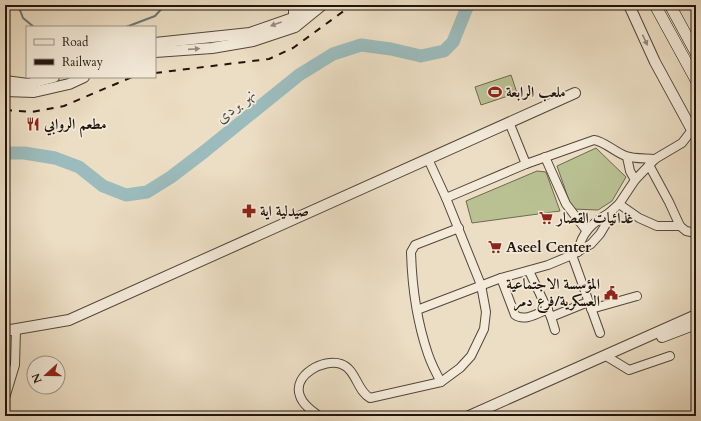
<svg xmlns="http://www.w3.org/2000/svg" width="701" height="421" font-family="Cardo,Amiri,serif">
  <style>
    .grass { fill: #b9c193; stroke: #6c6a50 }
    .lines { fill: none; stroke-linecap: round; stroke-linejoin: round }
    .stream { stroke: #6a7876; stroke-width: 2 }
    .river { stroke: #9bbbbc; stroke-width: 13 }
    .minor-casing { stroke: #53463b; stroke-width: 10 }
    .tertiary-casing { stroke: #53463b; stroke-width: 12 }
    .secondary-casing { stroke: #20140d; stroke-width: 12 }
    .minor { stroke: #f3ead9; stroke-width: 8 }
    .tertiary { stroke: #f3ead9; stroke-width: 10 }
    .secondary { stroke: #f3ead9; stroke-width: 11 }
    .rail { stroke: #20140d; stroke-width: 2; stroke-dasharray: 7 7; stroke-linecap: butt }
    .oneway { fill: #948a7d }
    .labels { text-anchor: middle; stroke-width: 3.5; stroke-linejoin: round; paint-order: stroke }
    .poi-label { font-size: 15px; font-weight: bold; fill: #20140d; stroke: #f3ead9; text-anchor: start }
    .water-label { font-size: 16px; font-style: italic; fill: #4b4e4a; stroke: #f3ead9 }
  </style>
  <rect width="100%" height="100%" fill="#ecdec4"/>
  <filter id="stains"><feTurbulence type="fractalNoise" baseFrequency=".005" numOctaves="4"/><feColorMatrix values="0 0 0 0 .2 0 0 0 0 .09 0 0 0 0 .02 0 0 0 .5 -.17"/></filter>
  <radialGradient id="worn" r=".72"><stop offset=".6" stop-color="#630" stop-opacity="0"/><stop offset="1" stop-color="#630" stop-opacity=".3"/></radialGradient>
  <g class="grass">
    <path d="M511,75L517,93L481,105L475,87Z"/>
    <path d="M596,148L626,177L612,201L598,210L572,209L557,166Z"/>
    <path d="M537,171L546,172L560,211L472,223L466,201Z"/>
  </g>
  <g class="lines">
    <g class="stream">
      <path d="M18,5L23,18L34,27"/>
      <path d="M126,27L155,16L165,5"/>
    </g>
    <path class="river" d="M5,153H24L55,158L79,167L103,186L126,195L147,192L171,177L205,151L299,75L333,54L361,45L391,49L421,56L444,51L453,42L468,5"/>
    <g class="minor-casing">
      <g id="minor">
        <path d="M293,5V18"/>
        <path d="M509,122L526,164"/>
        <path d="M545,157L566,204L586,230"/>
        <path d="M627,157L630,171L635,180"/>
        <path d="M428,159L446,198"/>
        <path d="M649,165L669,202L680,226L686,231L696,233"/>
        <path d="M619,204L639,218L657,226H680"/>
        <path d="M578,252C581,233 593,222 609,213"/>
        <path d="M572,255L600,333"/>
        <path d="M529,271L551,317L555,330"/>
        <path d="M501,278L515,315C525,322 538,313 548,309"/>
        <path d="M591,309L637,296"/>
        <path d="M417,310L501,278L548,265L572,255L591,244L600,234L606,224L609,213L619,204L635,180L655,159L682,143L692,130"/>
        <path d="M551,317L588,302"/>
        <path d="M606,356L629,370L670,356"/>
        <path d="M441,382C436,373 431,363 428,354C417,322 412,286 411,252L415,245L459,228"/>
        <path d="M5,398L15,365L16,329"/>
        <path d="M319,416C312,411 303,405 300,396C292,375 324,358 341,364C356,369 357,391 370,398L441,382L460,368L471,356L484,329L486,312L481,285L446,198L526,164L594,140C604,141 616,153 626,156C634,159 646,158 655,159"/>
      </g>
    </g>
    <g class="tertiary-casing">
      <g id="tertiary">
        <path d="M629,5L655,62L692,130H696"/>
        <path d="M155,43L250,33L293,18L309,5"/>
        <path d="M155,52L212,48L253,41L295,27L322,5"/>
        <path d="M5,81L28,84L54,77"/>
        <path d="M5,91L34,92L69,84L84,77"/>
        <path d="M5,331L69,320L575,93"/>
        <path d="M662,337L696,324"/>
        <path d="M469,416L696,315"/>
      </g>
    </g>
    <g class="secondary-casing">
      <g id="secondary">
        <path d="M655,5L696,80"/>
        <path d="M670,5L696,53"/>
      </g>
    </g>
    <use href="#minor" class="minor"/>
    <use href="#tertiary" class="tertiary"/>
    <use href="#secondary" class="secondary"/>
    <g class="rail">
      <path d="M155,73L269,59L293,48L352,5"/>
      <path d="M5,110L32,112L64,106L132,77"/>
    </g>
  </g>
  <defs><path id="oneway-solid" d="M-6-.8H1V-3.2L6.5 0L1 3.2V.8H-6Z"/></defs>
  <g class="oneway">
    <use href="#oneway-solid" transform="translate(276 24) rotate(160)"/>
    <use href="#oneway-solid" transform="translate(645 40) rotate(65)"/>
    <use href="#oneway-solid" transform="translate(194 49) rotate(-4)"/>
  </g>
  <defs>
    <g id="stadium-bare" transform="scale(1.08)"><path d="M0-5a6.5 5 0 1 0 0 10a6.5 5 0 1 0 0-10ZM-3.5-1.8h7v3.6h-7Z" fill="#8f2418" stroke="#f3ead9" stroke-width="2.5" paint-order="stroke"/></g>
    <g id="restaurant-bare" transform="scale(1.08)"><path d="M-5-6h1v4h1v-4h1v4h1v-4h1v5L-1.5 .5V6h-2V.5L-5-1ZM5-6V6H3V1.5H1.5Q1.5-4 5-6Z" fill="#8f2418" stroke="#f3ead9" stroke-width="2.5" paint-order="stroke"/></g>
    <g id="pharmacy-bare" transform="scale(1.08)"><path d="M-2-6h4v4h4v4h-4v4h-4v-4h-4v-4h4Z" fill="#8f2418" stroke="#f3ead9" stroke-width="2.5" paint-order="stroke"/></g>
    <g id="supermarket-bare" transform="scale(1.08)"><path d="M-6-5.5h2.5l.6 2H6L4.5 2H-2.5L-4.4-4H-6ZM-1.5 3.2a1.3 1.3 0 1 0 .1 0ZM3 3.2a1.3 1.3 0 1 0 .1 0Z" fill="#8f2418" stroke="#f3ead9" stroke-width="2.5" paint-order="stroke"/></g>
    <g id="civic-bare" transform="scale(1.08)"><path d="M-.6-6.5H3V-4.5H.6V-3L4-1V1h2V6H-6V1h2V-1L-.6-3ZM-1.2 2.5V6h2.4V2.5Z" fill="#8f2418" stroke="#f3ead9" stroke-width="2.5" paint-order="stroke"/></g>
  </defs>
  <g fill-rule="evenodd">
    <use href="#stadium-bare" x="495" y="92"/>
    <use href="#restaurant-bare" x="33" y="124"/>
    <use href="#pharmacy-bare" x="249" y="211"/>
    <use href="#supermarket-bare" x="546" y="218"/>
    <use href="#supermarket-bare" x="495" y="247"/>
    <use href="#civic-bare" x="611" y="293"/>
  </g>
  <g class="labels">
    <g class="poi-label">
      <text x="506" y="97">ملعب الرابعة</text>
      <text x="44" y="129">مطعم الروابي</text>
      <text x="260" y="216">صيدلية اية</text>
      <text x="557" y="223">غذائيات القصار</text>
      <text x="506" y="252">Aseel Center</text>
      <text x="600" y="289" text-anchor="end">المؤسسة الاجتماعية<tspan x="600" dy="17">العسكرية/فرع دمر</tspan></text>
    </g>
    <g class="water-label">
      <text transform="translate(235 105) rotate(-39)" y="6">نهر بردى</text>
    </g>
  </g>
  <rect width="701" height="421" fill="none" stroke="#ecdec4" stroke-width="20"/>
  <rect x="6" y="6" width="689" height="409" fill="none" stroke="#20140d" stroke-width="2"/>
  <rect x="10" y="10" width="681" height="401" fill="none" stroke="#20140d"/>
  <rect x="26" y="26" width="130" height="52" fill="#f3ead9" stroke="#9f9487"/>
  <rect x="34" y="39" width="20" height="6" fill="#f3ead9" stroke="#9f9487"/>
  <text x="62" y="46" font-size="12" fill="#20140d">Road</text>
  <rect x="34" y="59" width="20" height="6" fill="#20140d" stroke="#9f9487"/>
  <text x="62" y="66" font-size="12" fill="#20140d">Railway</text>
  <g transform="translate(46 375) rotate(249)"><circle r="19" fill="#f3ead9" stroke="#9f9487"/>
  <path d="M0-3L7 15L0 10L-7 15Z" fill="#8f2418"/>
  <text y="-6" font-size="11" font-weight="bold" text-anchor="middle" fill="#20140d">N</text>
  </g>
  <rect width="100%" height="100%" filter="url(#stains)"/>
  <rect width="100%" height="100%" fill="url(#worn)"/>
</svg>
